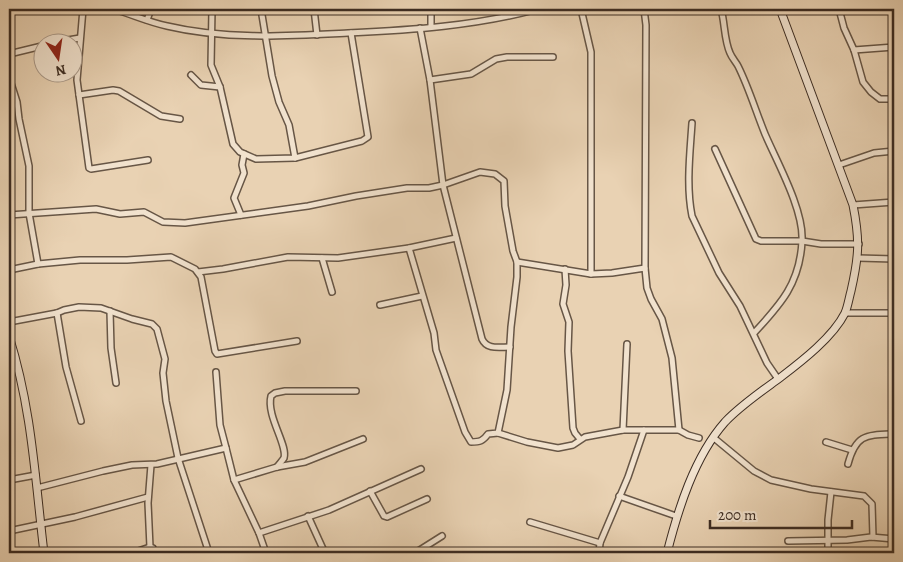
<svg xmlns="http://www.w3.org/2000/svg" width="903" height="562" font-family="Alegreya,serif">
  <style>
    .lines { fill: none; stroke-linecap: round; stroke-linejoin: round }
    .street-casing { stroke: #675646; stroke-width: 8 }
    .secondary-casing { stroke: #3c2c22; stroke-width: 9 }
    .street { stroke: #f1e2ce; stroke-width: 5 }
    .secondary { stroke: #f1e2ce; stroke-width: 7 }
  </style>
  <rect width="100%" height="100%" fill="#e9d2b3"/>
  <filter id="stains"><feTurbulence type="fractalNoise" baseFrequency=".004" numOctaves="4"/><feColorMatrix values="0 0 0 0 .2 0 0 0 0 .09 0 0 0 0 .02 0 0 0 .5 -.17"/></filter>
  <radialGradient id="worn" r=".72"><stop offset=".6" stop-color="#630" stop-opacity="0"/><stop offset="1" stop-color="#630" stop-opacity=".3"/></radialGradient>
  <g class="lines">
    <g class="street-casing">
      <g id="street">
        <path d="M83,9L77,80L89,168L91,169L148,160"/>
        <path d="M113,9C131,14 148,22 167,26C226,40 288,36 348,33C411,30 476,26 538,9"/>
        <path d="M212,9L211,65L220,87L233,144L240,152L256,159L295,158L362,141L368,137L351,33"/>
        <path d="M261,9L272,76L279,102L289,125L295,158"/>
        <path d="M314,9L317,35"/>
        <path d="M431,9V26"/>
        <path d="M581,9L591,52V274"/>
        <path d="M644,9L646,25L645,268L647,288L651,299L662,319L672,358L679,430"/>
        <path d="M721,9C725,23 724,40 730,53C732,58 736,62 738,66C749,88 756,112 765,134C777,162 804,210 802,241C800,283 781,304 754,333"/>
        <path d="M839,9L844,28L854,50L863,82L871,92L880,99H894"/>
        <path d="M147,20L151,9"/>
        <path d="M420,28L430,80L443,185L482,339C487,350 499,347 510,347"/>
        <path d="M56,42L80,38"/>
        <path d="M854,50L894,47"/>
        <path d="M9,54L42,46"/>
        <path d="M191,75L201,85L220,87"/>
        <path d="M9,77L17,102L19,119L29,166V213L38,264"/>
        <path d="M430,80L471,74L496,59L507,57H553"/>
        <path d="M79,95L113,90L119,91L161,116L180,119"/>
        <path d="M692,123C690,153 686,186 692,216L719,273L740,306L767,363L778,379"/>
        <path d="M715,149L756,239L761,241H802L821,244H859"/>
        <path d="M839,165L874,153L894,151"/>
        <path d="M853,205L894,202"/>
        <path d="M9,215L96,209L120,214L144,212L163,222L185,223L308,206L356,196L407,188H429L443,185L480,172L495,174L504,181L505,206L513,251L517,262V277L511,327L507,390L498,433L488,434C483,441 480,442 471,442L465,432L436,350L434,333L409,248"/>
        <path d="M241,215L234,198L244,173L242,165L244,154"/>
        <path d="M322,258L332,292"/>
        <path d="M858,258L894,259"/>
        <path d="M517,262L591,274L612,273L645,268"/>
        <path d="M565,269L566,285L563,304L569,322L568,351L573,428L575,433L580,439"/>
        <path d="M9,270L38,264L80,260H127L171,257L195,269L201,277L215,351L217,354L297,341"/>
        <path d="M198,272L223,269L288,257L338,258L409,248L456,238"/>
        <path d="M380,305L422,296"/>
        <path d="M110,311L111,348L116,383"/>
        <path d="M57,313L66,367L81,421"/>
        <path d="M845,313H894"/>
        <path d="M9,322L57,313L64,310L79,307L101,308L132,319L152,324L157,329L165,359L163,373L166,401L178,458L209,553"/>
        <path d="M216,372L220,425L226,448L234,480L259,533L266,553"/>
        <path d="M623,430L627,344"/>
        <path d="M498,433L527,442L558,448L573,445L585,437L623,430H679L688,435L699,438"/>
        <path d="M714,438L754,471L771,480L811,489L864,496L872,504L873,537"/>
        <path d="M826,442L852,450"/>
        <path d="M848,464C856,434 866,435 894,434"/>
        <path d="M277,467C279,464 282,461 284,458C288,445 266,416 271,396L275,393L285,391H356"/>
        <path d="M9,480L36,475"/>
        <path d="M234,480L277,467L305,462L363,439"/>
        <path d="M37,488L103,471L132,465L157,464L226,448"/>
        <path d="M370,491L384,516L387,517L427,499"/>
        <path d="M619,496L676,516"/>
        <path d="M308,516L323,549"/>
        <path d="M530,522L600,543"/>
        <path d="M9,531L75,517L148,497"/>
        <path d="M259,533L329,510L421,469"/>
        <path d="M788,541L847,540L871,537L894,539"/>
        <path d="M150,547L148,503L151,465"/>
        <path d="M132,553L150,547L153,548L154,553"/>
        <path d="M415,553L442,536"/>
        <path d="M599,553L600,543L628,477L644,430"/>
        <path d="M828,553V520L831,492"/>
      </g>
    </g>
    <g class="secondary-casing">
      <g id="secondary">
        <path d="M9,336C32,409 35,478 44,553"/>
        <path d="M667,553C678,510 694,457 725,422C741,405 762,391 781,377C802,361 833,337 845,313C848,306 849,298 851,291C859,256 860,240 853,205L780,9"/>
      </g>
    </g>
    <use href="#street" class="street"/>
    <use href="#secondary" class="secondary"/>
  </g>
  <rect width="903" height="562" fill="none" stroke="#e9d2b3" stroke-width="30"/>
  <rect x="10" y="10" width="883" height="542" fill="none" stroke="#3c2c22" stroke-width="2.5"/>
  <rect x="15" y="15" width="873" height="532" fill="none" stroke="#3c2c22"/>
  <g transform="translate(58 58) rotate(167)"><circle r="24" fill="#f1e2ce" stroke="#a99989"/>
  <path d="M0-4L9 19L0 12L-9 19Z" fill="#8f2418"/>
  <text y="-8" font-size="14" font-weight="bold" text-anchor="middle" fill="#3c2c22">N</text>
  </g>
  <path d="M710 520v8h142v-8" fill="none" stroke="#3c2c22" stroke-width="2.5"/>
  <text x="718" y="520" font-size="15" fill="#3c2c22" stroke="#f1e2ce" stroke-width="4" paint-order="stroke">200 m</text>
  <rect width="100%" height="100%" filter="url(#stains)"/>
  <rect width="100%" height="100%" fill="url(#worn)"/>
</svg>
